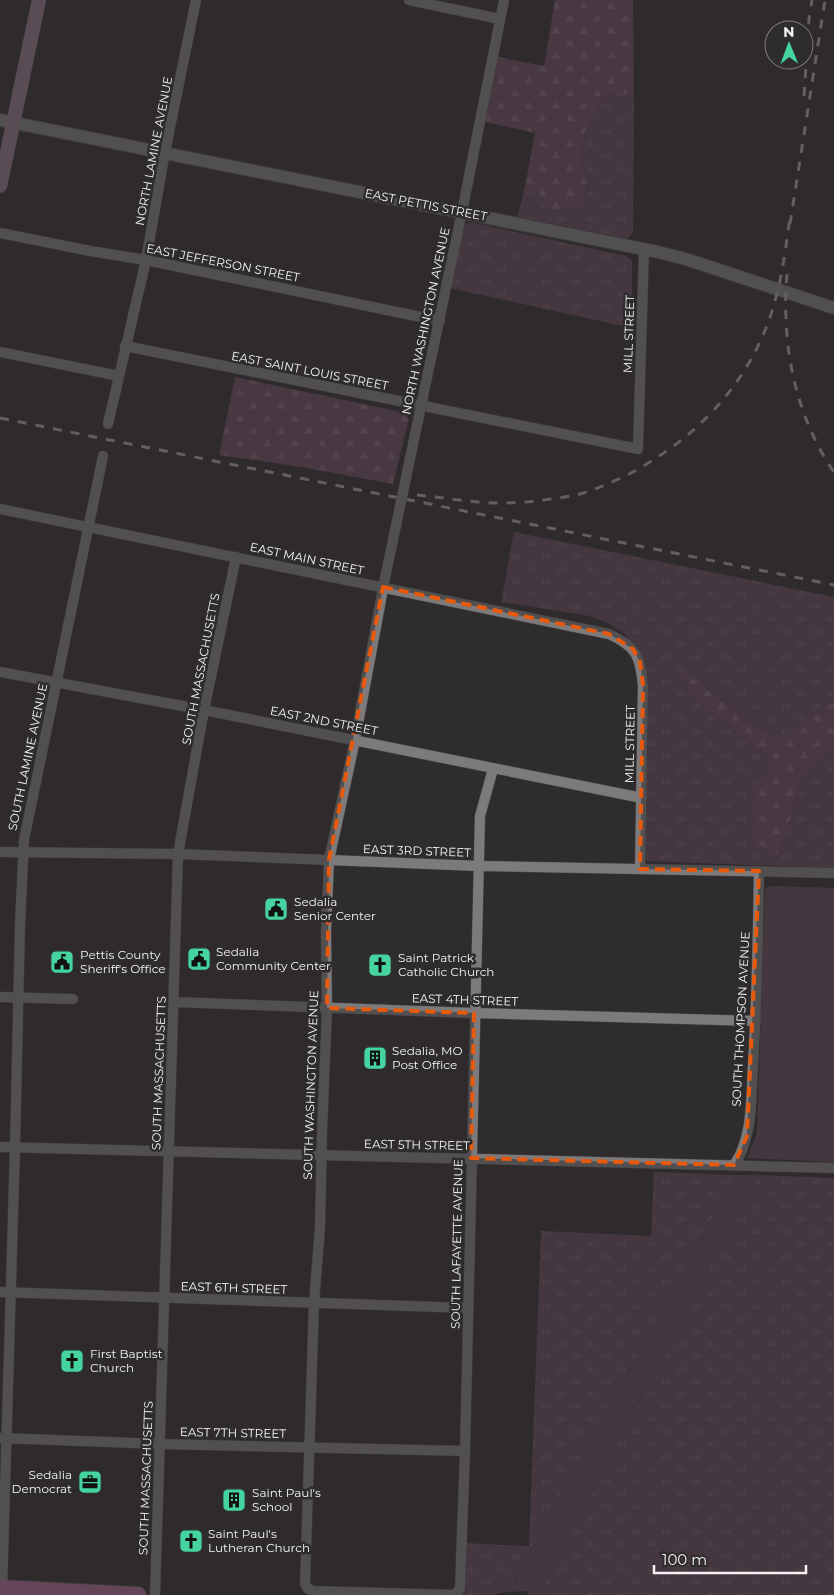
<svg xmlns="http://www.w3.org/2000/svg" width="834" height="1595" font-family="Montserrat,sans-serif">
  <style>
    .grass { fill: url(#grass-tufts) }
    .forest { fill: url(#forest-firs) }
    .green { fill: #604554 }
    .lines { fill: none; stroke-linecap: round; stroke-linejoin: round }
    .minor-casing { stroke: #4c4a4b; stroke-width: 11 }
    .tertiary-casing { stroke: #4c4a4b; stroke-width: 14 }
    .secondary-casing { stroke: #4c4a4b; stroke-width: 15 }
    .trunk-casing { stroke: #4c4a4b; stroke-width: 18 }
    .minor { stroke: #7d7a7c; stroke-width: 10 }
    .tertiary { stroke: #7d7a7c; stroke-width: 12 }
    .secondary { stroke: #8d7383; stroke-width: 14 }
    .trunk { stroke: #a6678e; stroke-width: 16 }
    .rail { stroke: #9f9d9e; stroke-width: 3; stroke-dasharray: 9 9; stroke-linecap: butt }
    .minor-bridge-casing { stroke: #4c4a4b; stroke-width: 11; stroke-linecap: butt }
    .minor-bridge { stroke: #7d7a7c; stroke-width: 10 }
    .marked { fill: none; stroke: #e8590c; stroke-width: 4; stroke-dasharray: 10 6; stroke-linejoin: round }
    .labels { text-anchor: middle; stroke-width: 5; stroke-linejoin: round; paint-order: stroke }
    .street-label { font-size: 12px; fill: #f3f1f2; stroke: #2f2c2e }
    .poi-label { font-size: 12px; fill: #f3f1f2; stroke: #2f2c2e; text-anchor: start }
  </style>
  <defs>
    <pattern id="grass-tufts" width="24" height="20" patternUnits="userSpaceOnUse" patternTransform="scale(1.25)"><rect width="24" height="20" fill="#604554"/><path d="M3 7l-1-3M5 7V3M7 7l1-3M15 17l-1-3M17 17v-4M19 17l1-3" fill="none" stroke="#77606d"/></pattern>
    <pattern id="forest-firs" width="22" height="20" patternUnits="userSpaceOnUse" patternTransform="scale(1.25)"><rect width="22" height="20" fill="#674759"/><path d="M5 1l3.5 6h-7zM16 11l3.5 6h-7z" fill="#7d6271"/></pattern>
  </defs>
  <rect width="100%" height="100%" fill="#2f2c2e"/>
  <g class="grass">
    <path d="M613,92L634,96L633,231L630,236L624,241L517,220L526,181L553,209L586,198L587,176L580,159L585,133L602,100Z"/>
    <path d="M468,223H474L626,256L632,261V328L450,288L463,227Z"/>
    <path d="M514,532L834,597V701L783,737H772L707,689L690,694L774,761L768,779L779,855L795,803L799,780L834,748V868L644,861L640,671L635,648L626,635L610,624L590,616L501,602Z"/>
    <path d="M654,1172L736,1175L508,1592L498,1593L496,1595H460L462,1543L529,1546L541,1231L651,1236Z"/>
    <path d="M758,1175L834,1178V1595H538Z"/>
  </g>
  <g class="forest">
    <path d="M555,0H633L634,96L613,92L602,100L585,133L580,159L587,176L586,198L579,209H553L526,181L535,133L485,122L498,57L544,66Z"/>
    <path d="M235,377L401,412L409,419L393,484L301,467L219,455Z"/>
    <path d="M683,672L772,737H783L834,701V748L799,780L795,803L779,855L755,843L752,787L768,779L774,761L690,694Z"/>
  </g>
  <g class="green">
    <path d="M771,886L834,888V1162L747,1158L757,1133L765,889Z"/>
    <path d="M736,1175H758L538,1595H527L529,1591L508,1592Z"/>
  </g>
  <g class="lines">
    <g class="minor-casing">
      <g id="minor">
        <path d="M409,0L500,19"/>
        <path d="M0,233L90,251L146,260L440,321"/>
        <path d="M125,346L638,449L644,249"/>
        <path d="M0,352L119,376"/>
        <path d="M421,406L462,212L504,0"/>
        <path d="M108,424L146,260L165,152L196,0"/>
        <path d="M0,509L609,634C637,647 640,656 643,685L640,869"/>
        <path d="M385,578L355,740L329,860L326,933L327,1008L322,1134L320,1228L314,1302L305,1583L308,1589L314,1591L455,1595L460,1588L465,1451L480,816L493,769"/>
        <path d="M0,672L204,710L642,798"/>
        <path d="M0,852L178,854L479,866L834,873"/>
        <path d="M0,997L73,999"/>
        <path d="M174,1002L474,1013L756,1021"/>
        <path d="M0,1147L834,1168"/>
        <path d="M734,1165C753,1139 751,1097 753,1065C757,1001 758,936 759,871"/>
        <path d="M0,1292L468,1308"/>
        <path d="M1,1438L160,1444L465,1451"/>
        <path d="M2,1592L15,1147L20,925L24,840L103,456"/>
        <path d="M155,1595L178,854L204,710L236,557"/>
      </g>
    </g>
    <g class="tertiary-casing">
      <path id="tertiary" d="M0,120L658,252L689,260L834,308"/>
    </g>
    <g class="secondary-casing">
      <path id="secondary" d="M0,186L39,0"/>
    </g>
    <g class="trunk-casing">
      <path id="trunk" d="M0,1588L138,1595"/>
    </g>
    <use href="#minor" class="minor"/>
    <use href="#tertiary" class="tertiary"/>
    <use href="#secondary" class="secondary"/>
    <use href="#trunk" class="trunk"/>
    <g class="rail">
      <path d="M804,96L809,19L812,0"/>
      <path d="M790,224L825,0"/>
      <path d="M787,274C786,288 785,302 786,316C787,370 803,428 834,472"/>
      <path d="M0,418L834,585"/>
      <path d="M417,495C437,497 457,500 478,502C509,505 544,501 576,495C594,491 612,482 629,474C690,442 740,393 766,328C780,293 785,255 790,217"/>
    </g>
    <g class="minor-bridge-casing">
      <path id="minor-bridge" d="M385,578L421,406"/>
    </g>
    <use href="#minor-bridge" class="minor-bridge"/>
  </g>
  <path d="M0 0H834V1595H0ZM383,587L609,634L633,649L640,662L643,685L640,869L759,871L747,1136L734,1165L471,1158L474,1013L327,1008L329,860Z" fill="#2f2c2e" fill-opacity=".55" fill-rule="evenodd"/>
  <path class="marked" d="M383,587L609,634L633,649L640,662L643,685L640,869L759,871L747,1136L734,1165L471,1158L474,1013L327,1008L329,860Z"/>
  <defs>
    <g id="civic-square" transform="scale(1.25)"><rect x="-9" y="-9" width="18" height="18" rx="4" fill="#45d49f" stroke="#2f2c2e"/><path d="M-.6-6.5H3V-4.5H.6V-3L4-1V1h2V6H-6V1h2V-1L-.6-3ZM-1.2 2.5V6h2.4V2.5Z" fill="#111"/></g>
    <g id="church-square" transform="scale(1.25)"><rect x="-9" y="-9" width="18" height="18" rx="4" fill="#45d49f" stroke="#2f2c2e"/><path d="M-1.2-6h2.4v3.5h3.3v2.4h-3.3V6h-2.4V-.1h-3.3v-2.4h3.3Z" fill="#111"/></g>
    <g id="building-square" transform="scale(1.25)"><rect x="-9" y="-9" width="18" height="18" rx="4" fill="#45d49f" stroke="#2f2c2e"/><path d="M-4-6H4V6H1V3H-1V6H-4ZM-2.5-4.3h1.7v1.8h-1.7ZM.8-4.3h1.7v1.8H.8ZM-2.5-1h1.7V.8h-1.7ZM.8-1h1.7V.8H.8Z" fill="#111"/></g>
    <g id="office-square" transform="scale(1.25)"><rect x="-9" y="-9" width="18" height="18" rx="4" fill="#45d49f" stroke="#2f2c2e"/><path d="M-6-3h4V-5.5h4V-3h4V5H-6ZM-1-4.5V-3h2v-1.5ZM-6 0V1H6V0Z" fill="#111"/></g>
  </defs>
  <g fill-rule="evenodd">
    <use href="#civic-square" x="276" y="909"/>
    <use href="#civic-square" x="199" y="959"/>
    <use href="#civic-square" x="62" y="962"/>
    <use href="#church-square" x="380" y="965"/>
    <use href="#building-square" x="375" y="1058"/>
    <use href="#church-square" x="72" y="1361"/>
    <use href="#office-square" x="90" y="1482"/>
    <use href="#building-square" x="234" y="1500"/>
    <use href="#church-square" x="191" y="1541"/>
  </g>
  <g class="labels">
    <g class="street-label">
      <text transform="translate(154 151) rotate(-79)" y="4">NORTH LAMINE AVENUE</text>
      <text transform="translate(426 205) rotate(11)" y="4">EAST PETTIS STREET</text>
      <text transform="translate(223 263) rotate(11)" y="4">EAST JEFFERSON STREET</text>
      <text transform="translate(426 321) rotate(-78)" y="4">NORTH WASHINGTON AVENUE</text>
      <text transform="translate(629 334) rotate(-88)" y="4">MILL STREET</text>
      <text transform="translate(310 371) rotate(11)" y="4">EAST SAINT LOUIS STREET</text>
      <text transform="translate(307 559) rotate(12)" y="4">EAST MAIN STREET</text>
      <text transform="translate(201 669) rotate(-79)" y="4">SOUTH MASSACHUSETTS</text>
      <text transform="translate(324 721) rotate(11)" y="4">EAST 2ND STREET</text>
      <text transform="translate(630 744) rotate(-89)" y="4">MILL STREET</text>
      <text transform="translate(28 757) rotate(-78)" y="4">SOUTH LAMINE AVENUE</text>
      <text transform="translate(417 851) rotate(2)" y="4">EAST 3RD STREET</text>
      <text transform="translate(465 1000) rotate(2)" y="4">EAST 4TH STREET</text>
      <text transform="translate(741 1019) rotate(-87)" y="4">SOUTH THOMPSON AVENUE</text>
      <text transform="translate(159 1073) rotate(-88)" y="4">SOUTH MASSACHUSETTS</text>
      <text transform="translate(311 1085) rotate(-88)" y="4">SOUTH WASHINGTON AVENUE</text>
      <text transform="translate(417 1145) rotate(1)" y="4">EAST 5TH STREET</text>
      <text transform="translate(457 1244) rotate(-89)" y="4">SOUTH LAFAYETTE AVENUE</text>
      <text transform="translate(234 1288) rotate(2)" y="4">EAST 6TH STREET</text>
      <text transform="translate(233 1433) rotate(1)" y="4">EAST 7TH STREET</text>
      <text transform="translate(146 1478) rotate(-88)" y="4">SOUTH MASSACHUSETTS</text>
    </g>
    <g class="poi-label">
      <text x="294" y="906">Sedalia<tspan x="294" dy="14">Senior Center</tspan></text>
      <text x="216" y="956">Sedalia<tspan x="216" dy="14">Community Center</tspan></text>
      <text x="80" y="959">Pettis County<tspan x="80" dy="14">Sheriff's Office</tspan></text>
      <text x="398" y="962">Saint Patrick<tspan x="398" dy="14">Catholic Church</tspan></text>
      <text x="392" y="1055">Sedalia, MO<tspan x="392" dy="14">Post Office</tspan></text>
      <text x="90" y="1358">First Baptist<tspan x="90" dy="14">Church</tspan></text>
      <text x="72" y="1479" text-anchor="end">Sedalia<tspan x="72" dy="14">Democrat</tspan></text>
      <text x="252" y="1497">Saint Paul's<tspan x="252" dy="14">School</tspan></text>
      <text x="208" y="1538">Saint Paul's<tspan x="208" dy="14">Lutheran Church</tspan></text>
    </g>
  </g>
  <g transform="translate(789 45) rotate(359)"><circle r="24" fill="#2f2c2e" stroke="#7d7b7c"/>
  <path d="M0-4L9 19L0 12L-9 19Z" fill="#45d49f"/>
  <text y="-8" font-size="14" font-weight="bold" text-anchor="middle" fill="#f3f1f2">N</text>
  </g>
  <path d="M654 1565v8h152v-8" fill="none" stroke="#f3f1f2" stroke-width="2.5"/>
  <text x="662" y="1565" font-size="15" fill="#f3f1f2" stroke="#2f2c2e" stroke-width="4" paint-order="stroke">100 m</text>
</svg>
